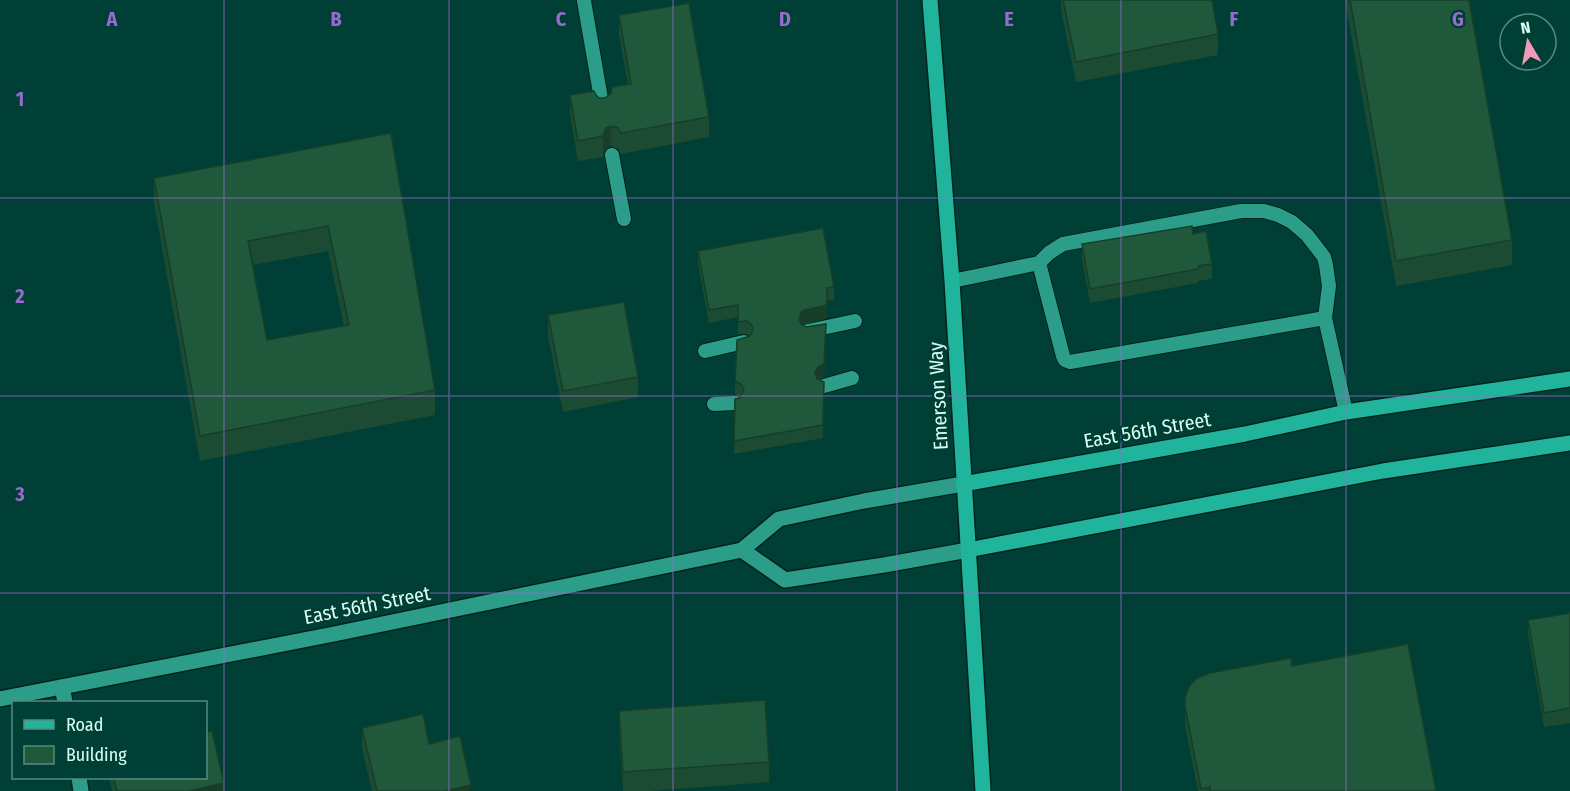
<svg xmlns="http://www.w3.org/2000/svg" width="1570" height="791" font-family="'Fira Sans Condensed',sans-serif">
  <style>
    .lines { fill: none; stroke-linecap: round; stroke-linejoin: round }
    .lane-casing { stroke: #01231d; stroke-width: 16 }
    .street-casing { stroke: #01231d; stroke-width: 18 }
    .secondary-casing { stroke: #01231d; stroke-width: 18 }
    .primary-casing { stroke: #01231d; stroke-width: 18 }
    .lane { stroke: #2c9d88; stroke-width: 14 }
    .street { stroke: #2c9d88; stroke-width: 15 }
    .secondary { stroke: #2c9d88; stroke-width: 15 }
    .primary { stroke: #1fb49b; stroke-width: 15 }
    .wall { fill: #1b4c33; fill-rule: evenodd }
    .shaded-wall { fill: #163e29 }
    .building { fill: #1f583b; stroke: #163e29; stroke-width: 1.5; fill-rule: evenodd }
    .grid { fill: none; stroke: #976bcf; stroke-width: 1.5; stroke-opacity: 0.55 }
    .labels { text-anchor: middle; stroke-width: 5; stroke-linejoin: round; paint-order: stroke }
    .street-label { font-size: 20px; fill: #d8fef4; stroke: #003f35 }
    .grid-label { font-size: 20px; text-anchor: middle; font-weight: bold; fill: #976bcf; stroke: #003f35; stroke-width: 5; stroke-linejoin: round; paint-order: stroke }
  </style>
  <rect width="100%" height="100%" fill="#003f35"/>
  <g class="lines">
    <g class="lane-casing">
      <g id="lane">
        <path d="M584,1L603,110"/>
        <path d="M612,155L624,219"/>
        <path d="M1039,263L1063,356L1065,360L1070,362L1325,318"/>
        <path d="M952,281L1039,263L1049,253L1063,244L1241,211H1264L1278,215L1292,222L1307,235L1324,257L1326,265L1329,286L1325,318L1346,412"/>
        <path d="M808,331L855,321"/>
        <path d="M705,351L744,342"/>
        <path d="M824,386L852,378"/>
        <path d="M714,404L735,403"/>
      </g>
    </g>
    <g class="street-casing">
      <g id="street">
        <path d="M62,687L65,702"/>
        <path d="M79,778L81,791"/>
      </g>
    </g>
    <g class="secondary-casing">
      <g id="secondary">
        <path d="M742,550L785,580L884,565L968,550"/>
        <path d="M0,699L334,634L742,550L779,519L864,501L963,484"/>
      </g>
    </g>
    <g class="primary-casing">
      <g id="primary">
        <path d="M930,0L952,281L983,791"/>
        <path d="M963,484L1245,434L1346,412L1570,379"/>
        <path d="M968,550L1383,471L1570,443"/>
      </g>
    </g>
    <use href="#lane" class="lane"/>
    <use href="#street" class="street"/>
    <use href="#secondary" class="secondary"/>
    <use href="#primary" class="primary"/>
  </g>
  <g class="wall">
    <path d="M1061,0H1212L1218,34V55L1076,82L1061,10Z"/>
    <path d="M1345,0H1469L1512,240V265L1396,286Z"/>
    <path d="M619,15L709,117V137L621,154L618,149L611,146L606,149L603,157L578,161L570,115V95H596L599,98H605L628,84L619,35Z"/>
    <path d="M391,133L435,390V415L200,461L154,203V178ZM328,251L344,326L267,340L253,265Z"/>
    <path d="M1193,234L1212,264V279L1198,281V283L1090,303L1082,259V244Z"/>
    <path d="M698,251L834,287V300L827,301V318L802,325L826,336L824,377L818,380L824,382L823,438L734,454L735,399L741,397L735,394V381L750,336L747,334H738V317L709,323L698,264Z"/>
    <path d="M548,315L638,377V397L563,412L548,336Z"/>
    <path d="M1570,613V723L1544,727L1528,634V620Z"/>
    <path d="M1292,666L1436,791H1198L1185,726V698Z"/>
    <path d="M619,711L769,762V782L649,791H623L619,731Z"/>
    <path d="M362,728L429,744L471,791H372L362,748Z"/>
    <path d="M109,777H206L224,791H112Z"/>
  </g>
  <g class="shaded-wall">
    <path d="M611,126V146L606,149L603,157V136L606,128Z"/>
    <path d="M827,288V318L802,324L800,328L799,332L800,315Z"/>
    <path d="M826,324L824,377L818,379L815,384V372Z"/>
    <path d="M224,783V791H189Z"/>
    <path d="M471,785V791H445Z"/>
  </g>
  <g class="building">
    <path d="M1063,0H1212L1218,34L1076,62Z"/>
    <path d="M1350,0H1469L1512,240L1396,261Z"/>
    <path d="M689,3L709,117L621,133L618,128L611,126L606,128L603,136L578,141L570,95L594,91L596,95L599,98H605L611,93L612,87L631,84L619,15Z"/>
    <path d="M391,133L435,390L200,436L154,178ZM328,226L349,325L267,340L248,241Z"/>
    <path d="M1192,226L1193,234L1206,231L1212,264L1198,266V269L1090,289L1082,244Z"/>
    <path d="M823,228L834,287L827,288V305L802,311L800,315L799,320L802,325L806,327L826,324L824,364L818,367L815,372L817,379L824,382L823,425L734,441L735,399L740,398L744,390L742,385L735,381L737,340L750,336L752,333L753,328L751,324L747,321L738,322V305L709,310L698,251Z"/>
    <path d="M624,302L638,377L563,391L548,315Z"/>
    <path d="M1570,613V708L1544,713L1528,620Z"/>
    <path d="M1408,644L1436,791H1210V787L1201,789L1185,706V698L1187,691L1191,684L1197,678L1210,673L1291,658L1292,666Z"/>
    <path d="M765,700L769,762L623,772L619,711Z"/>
    <path d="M423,714L429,744L460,736L471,785L445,791H377L362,728Z"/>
    <path d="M212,731L224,783L189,791H117L113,777H206V732Z"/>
  </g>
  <path class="grid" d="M224,0V791M449,0V791M673,0V791M897,0V791M1121,0V791M1346,0V791M0,198H1570M0,396H1570M0,593H1570"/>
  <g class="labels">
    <g class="street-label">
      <text transform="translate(938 396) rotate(-93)" y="7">Emerson Way</text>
      <text transform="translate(1147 430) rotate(-10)" y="7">East 56th Street</text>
      <text transform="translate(367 605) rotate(-11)" y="7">East 56th Street</text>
    </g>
  </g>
  <g class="grid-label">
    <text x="112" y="26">A</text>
    <text x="336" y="26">B</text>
    <text x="561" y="26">C</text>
    <text x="785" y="26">D</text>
    <text x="1009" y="26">E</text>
    <text x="1234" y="26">F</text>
    <text x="1458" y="26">G</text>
    <text x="20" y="106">1</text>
    <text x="20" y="303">2</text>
    <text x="20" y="501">3</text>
  </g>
  <rect x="12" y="701" width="195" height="78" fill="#003f35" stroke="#568b81" stroke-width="1.5"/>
  <rect x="24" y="720" width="30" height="9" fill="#1fb49b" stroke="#568b81" stroke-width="1.5"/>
  <text x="66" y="731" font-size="18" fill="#d8fef4">Road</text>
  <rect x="24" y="746" width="30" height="18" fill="#1f583b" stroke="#568b81" stroke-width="1.5"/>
  <text x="66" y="761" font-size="18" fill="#d8fef4">Building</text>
  <g transform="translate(1528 42) rotate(350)"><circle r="28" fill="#003f35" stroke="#568b81" stroke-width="1.5"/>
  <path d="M0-4.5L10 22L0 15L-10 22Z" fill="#f09ab7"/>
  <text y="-9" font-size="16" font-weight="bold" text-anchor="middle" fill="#d8fef4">N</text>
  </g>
</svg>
